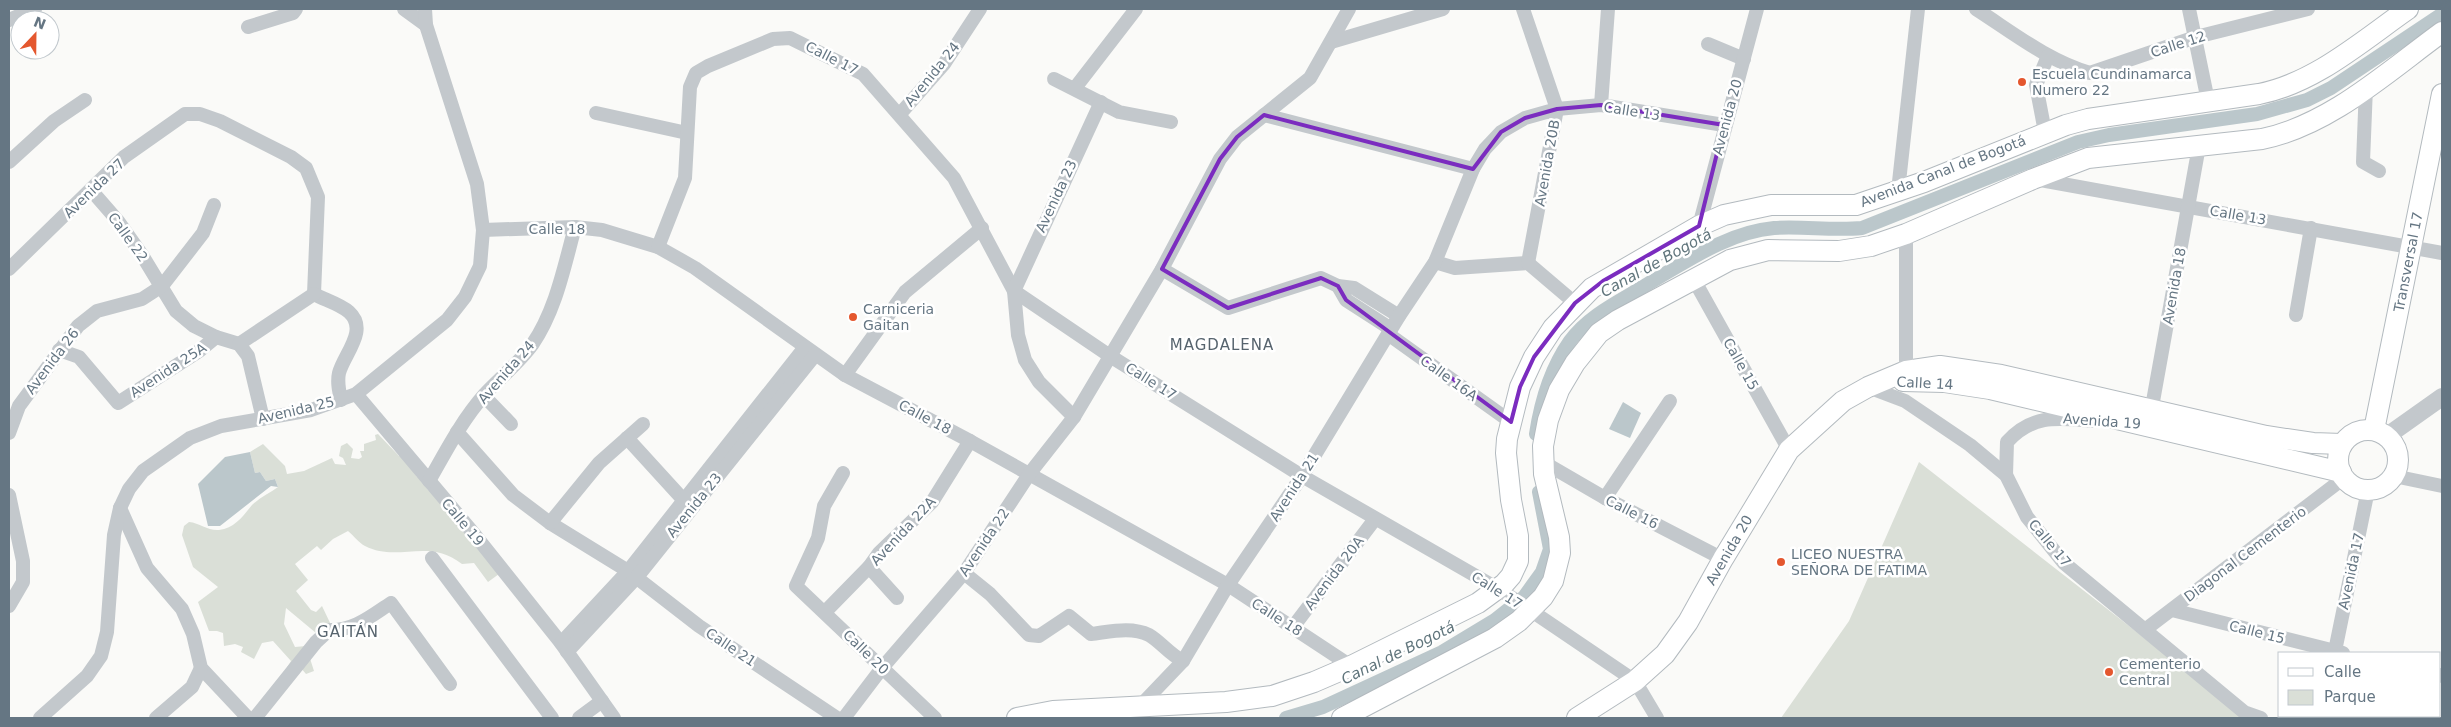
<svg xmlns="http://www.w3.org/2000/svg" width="2451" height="727" font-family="'DejaVu Sans',sans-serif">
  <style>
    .green { fill: #dadfd7 }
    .water { fill: #bbc7cb }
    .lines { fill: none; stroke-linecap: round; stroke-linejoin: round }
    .canal { stroke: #bbc7cb; stroke-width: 14 }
    .secondary-casing { stroke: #b3babf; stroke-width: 22 }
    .minor { stroke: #c3c8cc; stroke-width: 14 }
    .tertiary { stroke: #c3c8cc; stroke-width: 18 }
    .secondary { stroke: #fff; stroke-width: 20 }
    .marked { fill: none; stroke: #7b2cbf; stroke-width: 4; stroke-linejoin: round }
    .poi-dot { fill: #e4572e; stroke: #fff; stroke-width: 2 }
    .labels { text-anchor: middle; stroke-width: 5; stroke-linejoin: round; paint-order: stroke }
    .street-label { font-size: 14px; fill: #657683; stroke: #fff }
    .poi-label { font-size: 14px; fill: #657683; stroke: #fff; text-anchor: start }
    .water-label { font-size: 15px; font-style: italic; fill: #60757c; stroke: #fff }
    .neighbourhood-label { font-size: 15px; letter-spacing: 1px; fill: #57646e; stroke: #fff }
  </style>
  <rect width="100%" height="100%" fill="#fafaf8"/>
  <g class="green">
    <path d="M378,434L399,456L403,454L417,477L426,478L427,489L435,495L499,574L488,582L474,563L462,564C428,537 398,563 365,546C359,543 354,536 348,531L333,539L321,550L317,546L295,564L308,580L296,591L311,610L316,612L322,606L332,627L316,633L286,608L284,624L295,647L306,646L314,671L306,674L300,667L283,674L291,661L273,641L262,643L254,659L241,652L243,647L235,644L224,646L223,633L217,631H209L198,602L218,587L193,567L182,535L184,526L189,522C200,523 208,531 219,530C235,528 243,516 252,505C259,498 270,493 278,487L275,479L266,481L260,472L255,473L250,452L263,444L285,466L287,474L304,471L332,458L335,464L346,465L343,458L339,456L341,446L347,443L353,449L351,458L359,459L362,457L360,451H364V444L376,440L375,435Z"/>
    <path d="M1919,462L2247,718H1781L1849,621Z"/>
  </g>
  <g class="water">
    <path d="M1623,402L1641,413L1630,438L1609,429Z"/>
    <path d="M250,452L255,473L260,472L266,481L275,479L278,487L271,486L220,526H208L198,484L225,457Z"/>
  </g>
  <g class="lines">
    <g class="canal">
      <path d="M1536,434C1541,401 1551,368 1570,341C1589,315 1620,301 1646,285C1686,262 1728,232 1774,228C1804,226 1833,231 1862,228L2078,142L2109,135L2257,114L2307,100L2331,88L2442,14"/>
      <path d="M1286,718L1323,707L1442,652L1495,620L1524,597L1542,572L1550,549L1539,492"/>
    </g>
    <g class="secondary-casing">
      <g id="secondary">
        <path d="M1903,381L1944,382L1990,389L2341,472"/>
        <circle cx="2368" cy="460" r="30"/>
        <path d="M2374,430L2442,94"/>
        <path d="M1017,718L1053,711L1226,702L1272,696L1314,682L1351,666L1478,603L1504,584L1511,576L1518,561V536L1511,500L1506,453L1507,439L1520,387L1534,357L1553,328L1592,288L1699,226L1724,215L1771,205H1856L1924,182L2066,125L2088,119L2259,94C2315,83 2362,41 2408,9"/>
        <path d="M1342,718L1495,638L1519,621L1543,597L1553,581L1560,553L1559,537L1544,474L1543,446L1548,420L1559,390L1575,363L1599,333L1618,320L1730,260L1768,250L1839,251L1871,246L1906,234L2033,179L2088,158L2262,139C2330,125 2387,72 2442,32"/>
        <path d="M1577,718L1635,681L1665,654L1688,622L1723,559L1789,450L1843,401L1868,387L1906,371L1940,366L2001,375L2266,436L2313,443L2342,444"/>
      </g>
    </g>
    <g class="minor">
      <path d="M404,9L426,25"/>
      <path d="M1523,9L1557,109L1528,263"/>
      <path d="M1976,9C2012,32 2048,61 2090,73L2196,37L2308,9"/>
      <path d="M2189,9L2208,101"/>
      <path d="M9,20L35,9"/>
      <path d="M248,27L293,13L296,9"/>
      <path d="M1331,42L1443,9"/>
      <path d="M1708,44L1744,59"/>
      <path d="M1054,79L1119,112L1171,122"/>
      <path d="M2366,87L2363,162L2379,171"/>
      <path d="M1075,88L1136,9"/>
      <path d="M1601,105L1608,9"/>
      <path d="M596,113L687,133"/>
      <path d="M900,114L944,64L980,9"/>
      <path d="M1264,115L1473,169"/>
      <path d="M2045,132L2036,85L2048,56"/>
      <path d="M9,162L54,121L85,100"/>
      <path d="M2035,179L2442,253"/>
      <path d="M91,190L118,221L142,255L176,311L194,326L216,337L239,344L248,356L263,419"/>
      <path d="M1898,191L1918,9"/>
      <path d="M1699,226L1757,9"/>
      <path d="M483,230L575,227L602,230L658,247L695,268L845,375L970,441L1228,585L1351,666"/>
      <path d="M658,247L685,178L690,87L696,73L708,66L773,39L790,38L863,74L954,178L1014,291L1110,356L1302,476L1502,591L1635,681L1657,718"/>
      <path d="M1435,262L1455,268L1528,263"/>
      <path d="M1528,263L1575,303"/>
      <path d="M9,269L124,157L185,114H200L220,121L291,157L306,168L318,197L314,294C325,300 340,304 349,312C369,330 344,354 339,373C337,382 339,391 341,400"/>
      <path d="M1162,269L1228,308L1321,278L1338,286L1354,288L1399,316"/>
      <path d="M1693,278L1789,450"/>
      <path d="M1338,286L1346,300L1391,329"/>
      <path d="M2296,315L2311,228"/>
      <path d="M1388,334L1511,422"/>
      <path d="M239,344L314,294"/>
      <path d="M59,350L79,357L118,403L199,351L216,337"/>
      <path d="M1906,371V234"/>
      <path d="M845,375L905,292L982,228"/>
      <path d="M1868,387L1905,401L1970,445L2006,475L2027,517L2064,563L2244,712L2261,718"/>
      <path d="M356,394L475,535L561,643L614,718"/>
      <path d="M484,396L511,424"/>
      <path d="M1074,417L1039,382L1025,360L1018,335L1014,291L1101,102"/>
      <path d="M2150,418L2199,146"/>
      <path d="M457,432L513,495L550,523L628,571L699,626L837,718"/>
      <path d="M9,433L19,406L78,326L97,311L142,299L162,286L203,233L214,205"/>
      <path d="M627,438L689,506"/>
      <path d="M1543,462L1605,498L1723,559"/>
      <path d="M843,473L824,506L818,538L796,586L935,718"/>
      <path d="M2006,475L2007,442C2032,414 2058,418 2092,421"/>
      <path d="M2394,476L2442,486"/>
      <path d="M429,481C446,451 462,420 485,394C500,378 519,363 532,345C556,310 564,267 575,227"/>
      <path d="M9,495L23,561V582L9,606"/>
      <path d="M1605,498L1670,401"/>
      <path d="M120,508L147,568L182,609L193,634L201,668L248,718"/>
      <path d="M550,523L599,463L643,424"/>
      <path d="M432,558L552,718"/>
      <path d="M869,567L897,598"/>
      <path d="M964,573L990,594L1029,635L1039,636L1069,616L1091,634C1109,632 1131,626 1149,635C1161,642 1169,654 1183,661"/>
      <path d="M2172,610L2343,653"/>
      <path d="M825,612L869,567L879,553L932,502L970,441"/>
      <path d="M1293,627L1375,519"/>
      <path d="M2146,629L2344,478"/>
      <path d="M561,643L628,571L805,347"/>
      <path d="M2335,651L2368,490"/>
      <path d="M567,652L637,577L815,355"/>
      <path d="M2440,675L2442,676"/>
      <path d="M1141,705L1183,661L1228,585L1302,476L1399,316L1435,262L1473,169L1485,149L1501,132L1525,118L1557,109L1601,105L1724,125"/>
      <path d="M40,718L87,676L101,656L107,632L114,535L120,508L129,489L143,471L190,438L221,426L311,410L356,394L447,320L465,297L480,266L483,230L477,184L426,25L425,9"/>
      <path d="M156,718L192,687L201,668"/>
      <path d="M255,718L316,642L329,630C354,631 371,616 391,603L450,684"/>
      <path d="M579,718L602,701"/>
      <path d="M844,718L882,668L964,573L1030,473L1074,417L1162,269L1220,159L1237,137L1310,78L1349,9"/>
    </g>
    <path class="tertiary" d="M2387,436L2442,397"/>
    <use href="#secondary" class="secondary"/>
  </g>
  <path class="marked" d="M1601,105L1724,125L1699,226L1603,281L1575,303L1534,357L1520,387L1511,422L1346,300L1338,286L1321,278L1228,308L1162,269L1220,159L1237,137L1264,115L1473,169L1501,132L1525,118L1557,109Z"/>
  <g class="poi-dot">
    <circle cx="2022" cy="82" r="5"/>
    <circle cx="853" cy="317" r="5"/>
    <circle cx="1781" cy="562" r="5"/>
    <circle cx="2109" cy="672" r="5"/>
  </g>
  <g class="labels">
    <g class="street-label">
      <text transform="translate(2178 44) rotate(-18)" y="5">Calle 12</text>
      <text transform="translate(832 58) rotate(27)" y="5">Calle 17</text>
      <text transform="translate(932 74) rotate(-51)" y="5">Avenida 24</text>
      <text transform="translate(1632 111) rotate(9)" y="5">Calle 13</text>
      <text transform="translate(1727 117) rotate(-75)" y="5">Avenida 20</text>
      <text transform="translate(1547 163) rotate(-80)" y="5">Avenida 20B</text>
      <text transform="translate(1943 171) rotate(-21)" y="5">Avenida Canal de Bogotá</text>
      <text transform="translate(94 188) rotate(-44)" y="5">Avenida 27</text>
      <text transform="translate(1056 196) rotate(-65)" y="5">Avenida 23</text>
      <text transform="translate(2238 215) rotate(10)" y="5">Calle 13</text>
      <text x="557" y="234">Calle 18</text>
      <text transform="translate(128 237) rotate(54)" y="5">Calle 22</text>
      <text transform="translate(2408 262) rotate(-79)" y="5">Transversal 17</text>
      <text transform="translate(2174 286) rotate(-80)" y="5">Avenida 18</text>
      <text transform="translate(52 361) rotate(-53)" y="5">Avenida 26</text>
      <text transform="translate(1741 364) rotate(61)" y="5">Calle 15</text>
      <text transform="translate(168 370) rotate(-33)" y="5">Avenida 25A</text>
      <text transform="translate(506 372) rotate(-49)" y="5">Avenida 24</text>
      <text transform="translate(1449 378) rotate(36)" y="5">Calle 16A</text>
      <text transform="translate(1151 381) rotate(32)" y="5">Calle 17</text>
      <text transform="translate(1925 383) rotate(3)" y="5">Calle 14</text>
      <text transform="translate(296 410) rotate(-13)" y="5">Avenida 25</text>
      <text transform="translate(925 417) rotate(28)" y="5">Calle 18</text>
      <text transform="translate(2102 421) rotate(4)" y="5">Avenida 19</text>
      <text transform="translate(1294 487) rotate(-57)" y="5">Avenida 21</text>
      <text transform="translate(694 505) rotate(-51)" y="5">Avenida 23</text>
      <text transform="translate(1632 512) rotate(27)" y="5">Calle 16</text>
      <text transform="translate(463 522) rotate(50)" y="5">Calle 19</text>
      <text transform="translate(903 531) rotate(-47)" y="5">Avenida 22A</text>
      <text transform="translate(984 542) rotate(-56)" y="5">Avenida 22</text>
      <text transform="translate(2050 543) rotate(50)" y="5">Calle 17</text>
      <text transform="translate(1729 550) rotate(-60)" y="5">Avenida 20</text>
      <text transform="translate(2245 554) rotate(-37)" y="5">Diagonal Cementerio</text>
      <text transform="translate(2351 571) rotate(-78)" y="5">Avenida 17</text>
      <text transform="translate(1334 573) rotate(-53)" y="5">Avenida 20A</text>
      <text transform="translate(1497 590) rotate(32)" y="5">Calle 17</text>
      <text transform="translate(1277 617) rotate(33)" y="5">Calle 18</text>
      <text transform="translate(2257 632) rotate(14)" y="5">Calle 15</text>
      <text transform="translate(731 647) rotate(34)" y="5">Calle 21</text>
      <text transform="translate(866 652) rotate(44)" y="5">Calle 20</text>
    </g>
    <g class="poi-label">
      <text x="2032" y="79">Escuela Cundinamarca<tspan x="2032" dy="16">Numero 22</tspan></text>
      <text x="863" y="314">Carniceria<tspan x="863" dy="16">Gaitan</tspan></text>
      <text x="1791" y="559">LICEO NUESTRA<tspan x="1791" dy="16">SEÑORA DE FATIMA</tspan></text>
      <text x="2119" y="669">Cementerio<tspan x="2119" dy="16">Central</tspan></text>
    </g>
    <g class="water-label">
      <text transform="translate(1656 263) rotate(-29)" y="5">Canal de Bogotá</text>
      <text transform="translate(1398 653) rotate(-26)" y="5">Canal de Bogotá</text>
    </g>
    <g class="neighbourhood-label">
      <text x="1222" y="350">MAGDALENA</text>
      <text x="348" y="637">GAITÁN</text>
    </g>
  </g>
  <rect width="2451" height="727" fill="none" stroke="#657683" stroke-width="20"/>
  <rect x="2278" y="652" width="162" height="65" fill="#ffffff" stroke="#c1c8cd"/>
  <rect x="2288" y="668" width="25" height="8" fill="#ffffff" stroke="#c1c8cd"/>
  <text x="2324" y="677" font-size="15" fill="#657683">Calle</text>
  <rect x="2288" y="690" width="25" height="15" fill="#dadfd7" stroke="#c1c8cd"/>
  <text x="2324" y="702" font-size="15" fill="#657683">Parque</text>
  <g transform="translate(35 35) rotate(22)"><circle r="24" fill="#ffffff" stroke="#c1c8cd"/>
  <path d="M0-4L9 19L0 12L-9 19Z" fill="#e4572e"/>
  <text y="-8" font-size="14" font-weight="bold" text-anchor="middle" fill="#657683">N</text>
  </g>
</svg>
